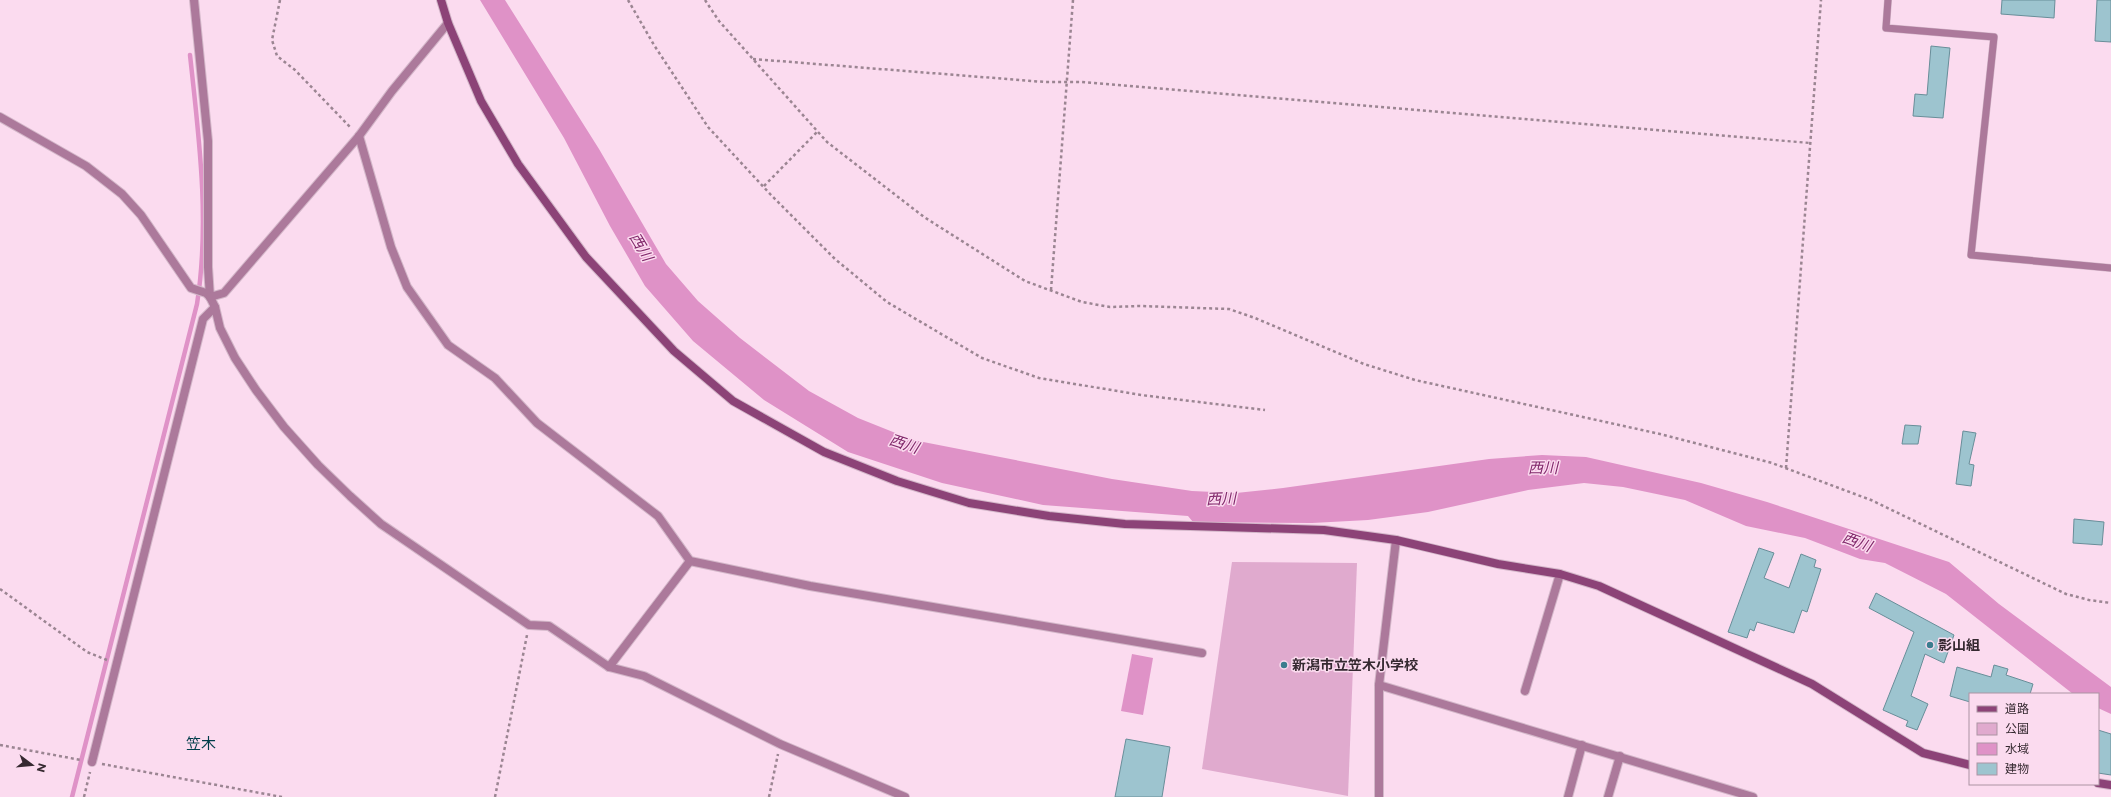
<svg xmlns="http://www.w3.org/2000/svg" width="2111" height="797" font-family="Montserrat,'Noto Sans JP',sans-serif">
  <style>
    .green { fill: #e0aace }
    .water { fill: #df92c7 }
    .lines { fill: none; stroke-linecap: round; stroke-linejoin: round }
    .stream { stroke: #df92c7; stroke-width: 4.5 }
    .building { fill: #9dc4cf; stroke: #688e99 }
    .lane-casing { stroke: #d3b7c9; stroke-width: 8 }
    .street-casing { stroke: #d3b7c9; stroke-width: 10 }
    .secondary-casing { stroke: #d3b7c9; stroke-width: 10 }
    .path { stroke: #9b8592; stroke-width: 2.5; stroke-dasharray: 3 3; stroke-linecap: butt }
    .lane { stroke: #ac799b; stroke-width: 7 }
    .street { stroke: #ac799b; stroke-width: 8 }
    .secondary { stroke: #8c4377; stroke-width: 8 }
    .poi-dot { fill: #3b7d8e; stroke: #fbdbef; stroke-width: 1.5 }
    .labels { text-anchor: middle; stroke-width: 3; stroke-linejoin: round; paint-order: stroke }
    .poi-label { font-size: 14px; font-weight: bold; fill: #352930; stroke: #fbdbef; text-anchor: start }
    .water-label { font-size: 15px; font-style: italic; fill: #81286b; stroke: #fbdbef }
    .neighbourhood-label { font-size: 15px; fill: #003d4a; stroke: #fbdbef }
  </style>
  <rect width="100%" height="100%" fill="#fbdbef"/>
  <path class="green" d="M1232,562L1357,563L1348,796L1202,769Z"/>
  <g class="water">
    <path d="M480,0H505L599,149L666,264L698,301L740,338L809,391L858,418L913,440L1112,479L1192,491L1236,493L1283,488L1489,459L1542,455L1586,457L1701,483L1767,502L1949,562L1999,604L2111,687V714L2098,708V694H2073L1946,594L1885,563L1860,559L1805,538L1746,526L1685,500L1623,487L1584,483L1528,490L1428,512L1368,520L1312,523L1193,522L1188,516L1043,505L942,483L848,452L764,400L693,341L645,286L610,226L564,138Z"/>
    <path d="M1132,654L1153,658L1143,715L1121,711Z"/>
  </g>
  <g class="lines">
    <path class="stream" d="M72,797L197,304C210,221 199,138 190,55"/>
  </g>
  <g class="building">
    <path d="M2002,0H2055L2054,18L2001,14Z"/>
    <path d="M2097,0H2111V42L2095,41Z"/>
    <path d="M1931,46L1950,48L1943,118L1913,116L1915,94L1927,95Z"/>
    <path d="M1905,425L1921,426L1918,444H1902Z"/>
    <path d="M1963,431L1976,433L1969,464L1974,465L1971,486L1956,484Z"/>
    <path d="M2074,519L2104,522L2102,545L2073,543Z"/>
    <path d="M1759,548L1774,553L1764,578L1789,588L1801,554L1816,560L1814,567L1821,569L1807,612L1802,610L1794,633L1757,622L1754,631L1750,629L1747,638L1728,632Z"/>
    <path d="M1876,593L1954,635L1944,663L1925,654L1911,696L1928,704L1917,730L1906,726L1908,721L1883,710L1914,632L1869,608Z"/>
    <path d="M1994,665L2008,669L2006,675L2033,684L2030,694H1970V702L1950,696L1957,667L1991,677Z"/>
    <path d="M2098,730L2111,734V775L2098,773Z"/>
    <path d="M1126,739L1170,747L1162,797H1115Z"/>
  </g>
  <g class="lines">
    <g class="lane-casing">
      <path id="lane" d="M1888,0L1886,28L1994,37L1971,255L2111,268"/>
    </g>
    <g class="street-casing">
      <g id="street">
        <path d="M194,0L208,141V267L210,297"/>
        <path d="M0,117L86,166L122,194L141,215L191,288L206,293L210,297L215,307L220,328L235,358L256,390L284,427L318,465L350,496L381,524L529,625L549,626L609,667L644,676L780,744L905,797"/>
        <path d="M359,136L391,247L407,287L448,345L495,378L537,423L658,516L690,561L810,586L1202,653"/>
        <path d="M210,297L224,293L359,136L392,91L448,23"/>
        <path d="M609,667L690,561"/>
        <path d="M1379,685L1753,797"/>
        <path d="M1525,691L1560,574"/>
        <path d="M92,762L203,319L215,307"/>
        <path d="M1379,797V685L1396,540"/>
        <path d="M1568,797L1582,745"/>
        <path d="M1608,797L1620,756"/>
      </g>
    </g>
    <g class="secondary-casing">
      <g id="secondary">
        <path d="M441,0L448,23L481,101L518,164L586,257L674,351L733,401L824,452L897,481L969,503L1049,516L1125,524L1324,530L1396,540L1498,564L1560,574L1599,586L1812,684L1923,753L1970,765"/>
        <path d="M2098,783L2111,785"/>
      </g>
    </g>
    <g class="path">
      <path d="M280,0L272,40L277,56L295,70L351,128"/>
      <path d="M628,0L654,45L708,127L771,195L835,259L887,302L982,358L1039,378L1141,395L1265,410"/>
      <path d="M705,0L719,21L827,142L924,217L1025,281L1082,302L1110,307L1140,306L1229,309L1255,318L1364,364L1415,380L1660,434L1772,463L1871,500L2066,594L2089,600L2111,603"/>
      <path d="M753,59L1045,82H1082L1810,143"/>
      <path d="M764,186L817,132"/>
      <path d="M1051,290L1073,0"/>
      <path d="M1786,468L1821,0"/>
      <path d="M0,589L87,652L107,660"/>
      <path d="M0,745L81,760"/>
      <path d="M102,764L282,797"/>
      <path d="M84,797L90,772"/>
      <path d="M495,797L527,635"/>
      <path d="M769,797L778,754"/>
    </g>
    <use href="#lane" class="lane"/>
    <use href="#street" class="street"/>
    <use href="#secondary" class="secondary"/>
  </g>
  <g class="poi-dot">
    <circle cx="1930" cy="645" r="4"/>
    <circle cx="1284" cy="665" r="4"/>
  </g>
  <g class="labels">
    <g class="poi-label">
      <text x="1938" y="650">影山組</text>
      <text x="1292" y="670">新潟市立笠木小学校</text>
    </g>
    <g class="water-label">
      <text transform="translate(641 247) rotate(59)" y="5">西川</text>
      <text transform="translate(904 444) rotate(18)" y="5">西川</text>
      <text x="1543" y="473">西川</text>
      <text transform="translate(1221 499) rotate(-2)" y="5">西川</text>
      <text transform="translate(1857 542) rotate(20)" y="5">西川</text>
    </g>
    <g class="neighbourhood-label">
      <text x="201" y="749">笠木</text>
    </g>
  </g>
  <rect x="1969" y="693" width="130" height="92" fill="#fbdbef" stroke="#ac94a3"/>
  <rect x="1977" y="706" width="20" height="6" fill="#8c4377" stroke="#ac94a3"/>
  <text x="2005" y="713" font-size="12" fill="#352930">道路</text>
  <rect x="1977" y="723" width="20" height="12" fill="#e0aace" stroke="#ac94a3"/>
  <text x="2005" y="733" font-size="12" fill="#352930">公園</text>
  <rect x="1977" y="743" width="20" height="12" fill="#df92c7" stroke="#ac94a3"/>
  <text x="2005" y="753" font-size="12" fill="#352930">水域</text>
  <rect x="1977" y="763" width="20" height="12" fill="#9dc4cf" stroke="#ac94a3"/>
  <text x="2005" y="773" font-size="12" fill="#352930">建物</text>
  <g transform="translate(32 765) rotate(106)" stroke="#fbdbef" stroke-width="3" paint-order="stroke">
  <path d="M0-3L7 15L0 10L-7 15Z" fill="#352930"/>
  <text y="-6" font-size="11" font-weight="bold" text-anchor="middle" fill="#352930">N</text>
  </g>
</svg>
